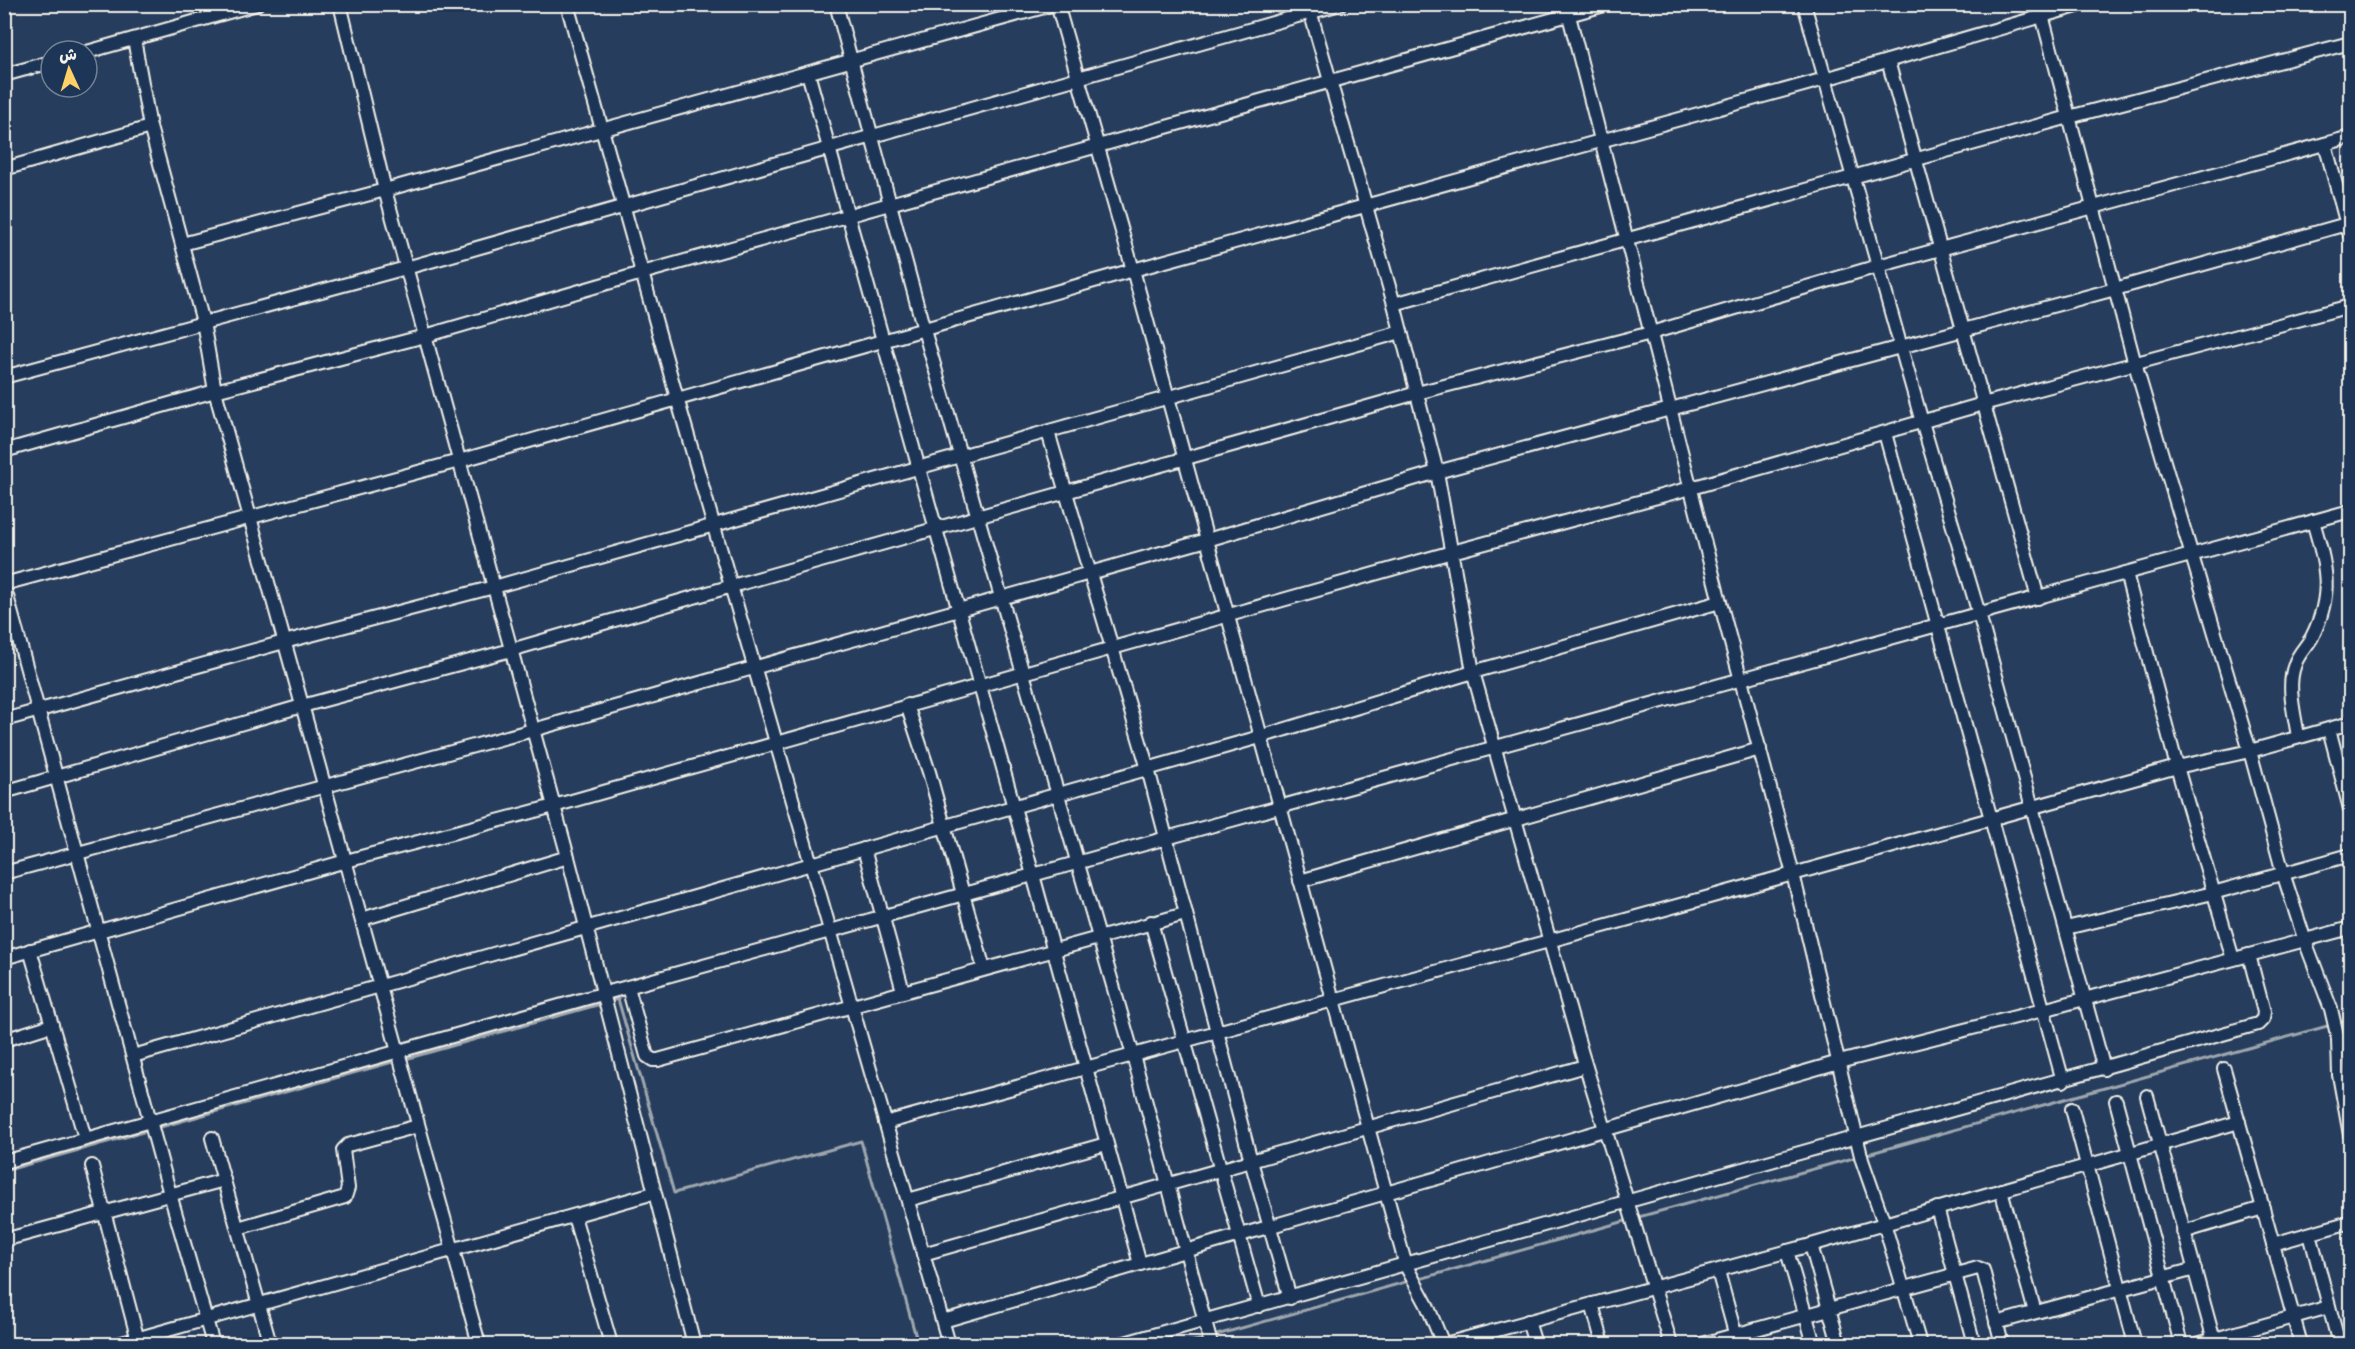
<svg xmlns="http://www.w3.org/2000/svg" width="2355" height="1349" font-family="'Shantell Sans','Playpen Sans Arabic',sans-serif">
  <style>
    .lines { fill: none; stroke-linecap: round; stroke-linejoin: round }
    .stream { stroke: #9fa7ae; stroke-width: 3 }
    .minor-casing { stroke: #f4f1e8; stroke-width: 16 }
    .minor { stroke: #1d3557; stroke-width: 12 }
  </style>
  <rect width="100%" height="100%" fill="#263d5d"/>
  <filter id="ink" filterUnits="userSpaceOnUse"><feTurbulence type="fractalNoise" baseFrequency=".0167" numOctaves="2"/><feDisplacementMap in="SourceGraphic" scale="12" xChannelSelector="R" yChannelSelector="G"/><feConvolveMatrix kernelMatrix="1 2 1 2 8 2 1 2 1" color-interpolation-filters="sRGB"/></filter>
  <g filter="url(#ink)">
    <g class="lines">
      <g class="stream">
        <path d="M610,1001L618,999L674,1193L861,1141L918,1344"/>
        <path d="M2338,1023L2350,1020"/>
        <path d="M402,1060L604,1003"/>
        <path d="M157,1128L396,1061"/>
        <path d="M1864,1155L2331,1025"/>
        <path d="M4,1171L150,1130"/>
        <path d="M1635,1218L1857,1157"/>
        <path d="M1416,1280L1629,1220"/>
        <path d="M1213,1336L1409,1281"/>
        <path d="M1182,1344L1207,1338"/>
      </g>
      <g class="minor-casing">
        <g id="minor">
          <path d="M340,4L385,190L568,857L694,1344"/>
          <path d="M567,4L677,398L949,1344"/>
          <path d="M836,4L924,330L1133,1055L1211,1344"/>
          <path d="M1057,4L1133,270L1406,1266L1427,1305L1443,1344"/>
          <path d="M1308,4L1394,304L1437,472L1473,672L1582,1054L1671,1344"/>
          <path d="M1566,4L1720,602L1793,874L1862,1160L1884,1223L1920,1344"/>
          <path d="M1804,4L1922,422L1979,614L2104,1069"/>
          <path d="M2039,4L2135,364L2250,751L2283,873L2305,941L2331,1009L2338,1039L2339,1075L2350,1135"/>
          <path d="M134,39L150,127L203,322L215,391L479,1344"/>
          <path d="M87,52L257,4"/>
          <path d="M1888,61L2038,598"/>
          <path d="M808,73L1033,875L1140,1264"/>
          <path d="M4,75L51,62"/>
          <path d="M2325,144L2350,236"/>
          <path d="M4,169L150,127"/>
          <path d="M182,244L385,190L1055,4"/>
          <path d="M1394,304L2069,117L2350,43"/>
          <path d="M4,377L406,268L1340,4"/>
          <path d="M1048,432L1148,769L1251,1161L1290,1298"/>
          <path d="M1885,433L2063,1081"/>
          <path d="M4,451L215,391L425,336L642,273L1608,4"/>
          <path d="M2126,573L2177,767L2233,959"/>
          <path d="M4,584L459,461L1133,270L1825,79L2084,4"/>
          <path d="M4,585L170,1194L213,1344"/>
          <path d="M907,705L929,772L984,969"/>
          <path d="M4,720L284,642L494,587L1401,332"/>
          <path d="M2329,729L2350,809"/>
          <path d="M2298,737C2295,715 2286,686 2295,664C2298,654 2307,646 2312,637C2334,593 2326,566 2313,521"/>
          <path d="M4,792L302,706L511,650L732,586L1417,393L1651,333L1878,266L2350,137"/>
          <path d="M864,849L903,991"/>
          <path d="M4,873L533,730L1207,540L1437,472L2115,289L2350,223"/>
          <path d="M1300,881L1760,749"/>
          <path d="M362,919L568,857"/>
          <path d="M1151,922L1259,1306"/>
          <path d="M2066,928L2213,893L2350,855"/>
          <path d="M30,950L85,1138"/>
          <path d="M4,958L346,861L554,806L1452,552L1691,488L1983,404L2350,306"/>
          <path d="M628,987L647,1056L653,1060H658L1185,914"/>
          <path d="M4,1040L52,1025"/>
          <path d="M133,1056L1260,737L1473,672L1720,602"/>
          <path d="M2224,1069L2301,1344"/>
          <path d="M2147,1096L2215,1344"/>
          <path d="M2116,1101L2181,1344"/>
          <path d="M2072,1109L2135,1344"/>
          <path d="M885,1123L1793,874L2177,767L2250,751L2350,723"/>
          <path d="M212,1138L270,1344"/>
          <path d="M4,1162L602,994L2350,511"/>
          <path d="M92,1166L139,1344"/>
          <path d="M2001,1190L2035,1312"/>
          <path d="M908,1200L1106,1144"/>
          <path d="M1937,1208L1974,1344"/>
          <path d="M574,1216L611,1344"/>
          <path d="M238,1228L345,1197L348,1188L343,1150L348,1145L418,1126"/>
          <path d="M2183,1232L2263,1208"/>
          <path d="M2310,1234L2339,1344"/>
          <path d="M4,1240L224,1180"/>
          <path d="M2273,1244L2350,1222"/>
          <path d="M1811,1245L1839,1344"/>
          <path d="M1787,1251L1814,1344"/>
          <path d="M923,1254L1585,1066"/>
          <path d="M1718,1271L1738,1344"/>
          <path d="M1592,1304L1603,1344"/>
          <path d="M943,1321L1839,1062L2043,1010L2350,928"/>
          <path d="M1528,1321L1535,1344"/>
          <path d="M1996,1323L2195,1269"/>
          <path d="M118,1344L654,1193"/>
          <path d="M1121,1344L2258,1024L2263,1019L2264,1012L2249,955"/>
          <path d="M1445,1344L1811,1245L2239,1122"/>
          <path d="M1702,1344L1978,1268L1983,1270L2002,1344"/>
          <path d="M2197,1344L2329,1307"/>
        </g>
      </g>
      <use href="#minor" class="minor"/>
    </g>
  </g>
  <rect width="2355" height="1349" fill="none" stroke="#1d3557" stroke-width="24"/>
  <rect x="12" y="12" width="2331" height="1325" fill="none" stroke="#f4f1e8" stroke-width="2" filter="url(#ink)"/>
  <g transform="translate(69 69) rotate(356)"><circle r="28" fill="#1d3557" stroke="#738091" stroke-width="1.5"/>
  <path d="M0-4.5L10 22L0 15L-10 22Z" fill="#ffd166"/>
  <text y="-9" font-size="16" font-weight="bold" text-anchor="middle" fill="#f4f1e8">ش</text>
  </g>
</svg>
